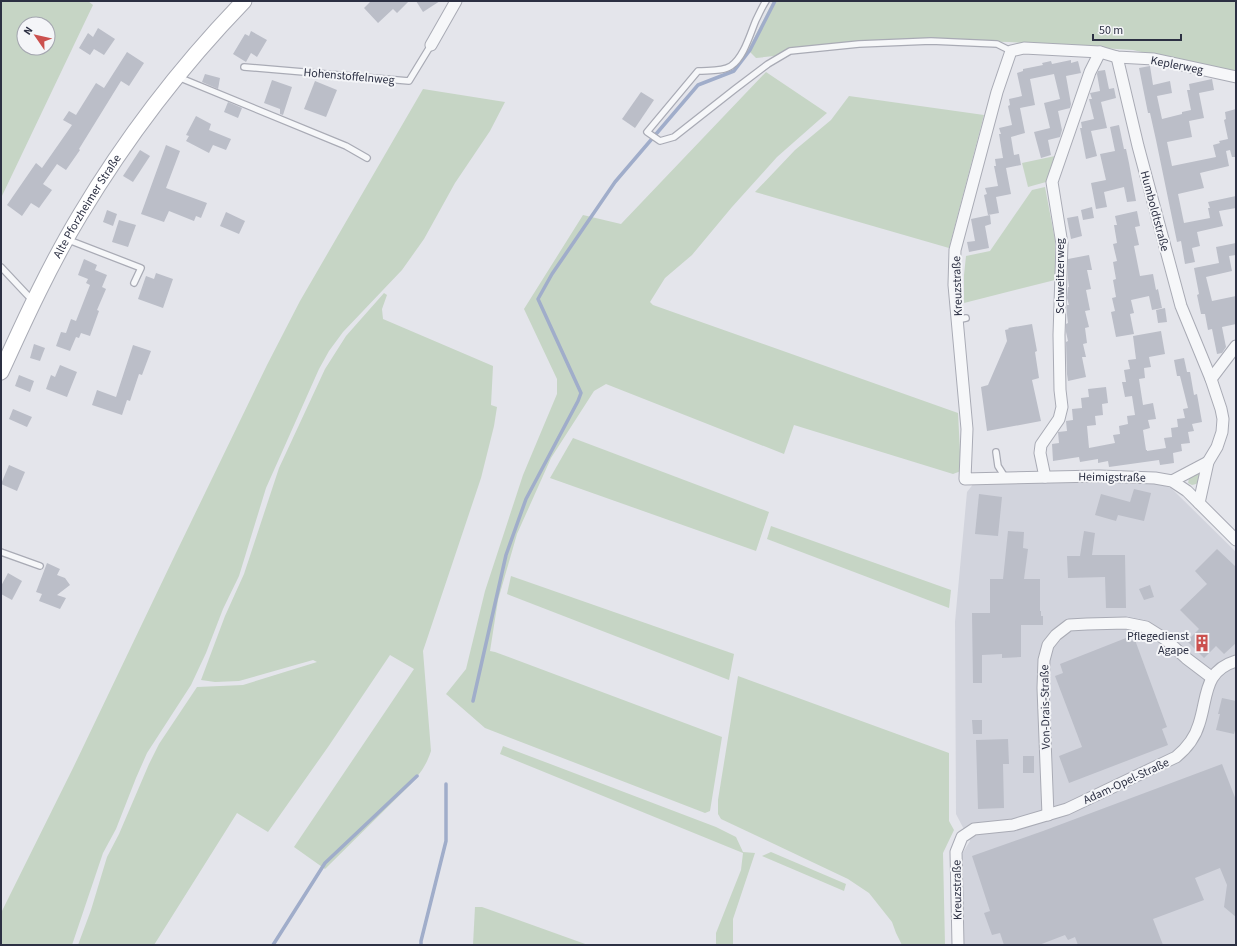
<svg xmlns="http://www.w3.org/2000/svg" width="1237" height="946" font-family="'Source Sans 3',sans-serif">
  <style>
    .built { fill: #d2d4dd }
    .green { fill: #c6d5c5; fill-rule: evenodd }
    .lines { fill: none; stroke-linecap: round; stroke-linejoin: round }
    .stream { stroke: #a0adca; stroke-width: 3.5 }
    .building { fill: #bbbec8 }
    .lane-casing { stroke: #a9abb5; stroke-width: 8 }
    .street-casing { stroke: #a9abb5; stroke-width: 13 }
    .secondary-casing { stroke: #a9abb5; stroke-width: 17 }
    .lane { stroke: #f6f7f9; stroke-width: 5.5 }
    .street { stroke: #f6f7f9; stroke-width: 11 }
    .secondary { stroke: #fff; stroke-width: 15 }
    .labels { text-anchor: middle; stroke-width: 4; stroke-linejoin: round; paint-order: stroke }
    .street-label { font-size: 12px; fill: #2c3043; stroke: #f4f5f8 }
    .poi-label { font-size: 12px; fill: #2c3043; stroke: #f4f5f8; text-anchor: end }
  </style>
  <rect width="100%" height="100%" fill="#e4e5eb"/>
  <path class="built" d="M1153,482L1171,488L1236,552V945H964L962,854L970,841L956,814L955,622L967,492L974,483Z"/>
  <g class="green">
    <path d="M1,1H88L93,5L1,198ZM24,24H48V48H24Z"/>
    <path d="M773,1H1236V74L1133,50L1009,42L885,39L869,46L756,58L748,50Z"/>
    <path d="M766,72L827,113L777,157L732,207L692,255L665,278L650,302L653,305L958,413L961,471L953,474L794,425L784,454L606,384L594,391L551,458L517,534L498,600L490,651L495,652L722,737L710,811L705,813L485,728L446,694L466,669L485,591L523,475L557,394V379L524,309L583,215L621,224Z"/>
    <path d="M423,89L505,102L490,131L455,183L424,239L402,270L343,332L329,351L319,369L266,488L239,576L223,609L206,653L191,685L147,753L136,778L116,829L103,853L72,945H1V913L74,766L175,555L267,365L300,301Z"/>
    <path d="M849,96L984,115L949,248L755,192L795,150L831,120Z"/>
    <path d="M1055,156L1046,182L1028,187L1022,163Z"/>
    <path d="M1045,187L1055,240V280L964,303V275L966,256L990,251L1032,190Z"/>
    <path d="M384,293L387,295L382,309L383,319L493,366L491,405L497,407L494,426L481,478L423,651L431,751C426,766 421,772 411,784L325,869L294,847L414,669L390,655L328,747L268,832L237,813L154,945H78L91,910L107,857L119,834L149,764L159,744L197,687L243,685L317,662L313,660L239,681L215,682L201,680L225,616L244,574L279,468L325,369L346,336Z"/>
    <path d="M573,438L769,512L756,551L550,478Z"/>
    <path d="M1195,473H1199L1201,476C1200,482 1198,484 1192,485L1188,483L1189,479Z"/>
    <path d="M771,526L951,590L949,608L767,539Z"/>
    <path d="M511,576L734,654L729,680L507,594Z"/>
    <path d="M738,676L949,753V821L954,830L943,853L945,945H902L896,933L892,922L869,893L848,879L721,819L718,814V800Z"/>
    <path d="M503,746L716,827L736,837L743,852L755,853L733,919V945H716V933L741,870L743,853L500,754Z"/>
    <path d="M771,852L846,884L844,891L762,856Z"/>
    <path d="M475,907H482L588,945H473Z"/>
  </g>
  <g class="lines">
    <g class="stream">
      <path d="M473,701L506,555L526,499L578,401L581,393L538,299L552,274L615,182L698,85L734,71L750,50L775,1"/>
      <path d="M273,945L325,863L417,776"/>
      <path d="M421,945V941L446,841V784"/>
    </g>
  </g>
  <g class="building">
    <path d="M371,1H409L397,13L393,9L378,23L364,8Z"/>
    <path d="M416,1H440L423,12Z"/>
    <path d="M98,28L115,39L104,55L94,49L90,55L79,48L88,33L93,37Z"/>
    <path d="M251,31L267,40L257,57L251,53L246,62L233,54L245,34L249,36Z"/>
    <path d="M127,52L144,63L129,86L121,81L79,149L80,150L66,170L57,164L43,184L52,190L39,208L31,203L22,216L7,205L36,163L42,168L72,125L63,120L69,111L76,115L96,83L104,88Z"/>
    <path d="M1071,60V63L1078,61L1081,73L1066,76L1071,104L1070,108L1058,111L1062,130L1060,137L1048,140L1051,155L1041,158L1034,132L1050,128L1044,103L1060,99L1054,74L1030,79L1035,105L1020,108L1025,133L1011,137L1014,155L1019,154L1021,165L1006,168L1011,194L996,197L999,213L988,215L984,195L987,194L985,188L998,186L994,166H996L995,159L1003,158L999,134H1001L999,128L1012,125L1008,106L1010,105L1009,99L1022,96L1017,73L1023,71V69L1043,65L1042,63L1051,61L1052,64Z"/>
    <path d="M1150,66L1153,85L1170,81L1172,93L1157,96L1162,119L1182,114V112L1191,110L1187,90H1190L1189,84L1212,79L1214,90L1199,93L1204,118L1189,121L1192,137L1167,142L1172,166L1216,157L1213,145L1220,143L1219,141L1228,139L1224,120L1226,119L1225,112L1236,109V157H1232L1230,150L1226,151L1229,166L1200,173L1204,188L1178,194L1184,223L1210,218L1208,208H1210L1208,202L1236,196V208L1219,211L1223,226L1197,232L1200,246L1192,248L1195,262L1185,264L1181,241L1177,242L1156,140L1150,113H1148L1139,68Z"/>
    <path d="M1105,70L1109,89L1114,88L1116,98L1101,102L1107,128L1091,131L1097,156L1086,159L1080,128H1082L1081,122L1094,119L1089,99H1092L1090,93L1100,91L1097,74L1098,71Z"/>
    <path d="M205,74L220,78L218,89L202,82Z"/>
    <path d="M272,80L292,87L283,115L280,114V109L264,103Z"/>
    <path d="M315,81L337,90L326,117L304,109Z"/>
    <path d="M641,92L654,100L635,128L622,119Z"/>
    <path d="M228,102L242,108L238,118L224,112Z"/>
    <path d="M196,116L211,124L209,130L231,139L226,150L213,145L209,153L186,141L189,136L186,135Z"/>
    <path d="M1119,125L1124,149H1126L1129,163L1136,201L1127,202L1124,187L1104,192L1107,207L1096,209L1091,183L1106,180L1100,154L1115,151L1110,127Z"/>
    <path d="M166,145L180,151L166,188L207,203L201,218L196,216L194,221L169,211L164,222L141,214Z"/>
    <path d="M140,150L150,156L133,182L123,176Z"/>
    <path d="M1092,207L1094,218L1083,220L1081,210Z"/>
    <path d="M107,210L117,214L113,226L103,222Z"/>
    <path d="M1137,211L1140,226L1135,227L1139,245L1134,246L1140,276L1153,274L1156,290L1158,289L1162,308L1152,310L1149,296L1131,300L1134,313L1130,314L1134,334L1116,337L1111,312L1115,311L1112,298L1116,297L1113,280L1116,279L1113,262L1117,261L1113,244L1117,243L1114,225H1117L1115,216Z"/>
    <path d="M226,212L245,221L239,234L220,226Z"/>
    <path d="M990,215L991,224L985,226L989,248L969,252L967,242L975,241L971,219Z"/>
    <path d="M1078,216L1082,236L1071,239L1067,218Z"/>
    <path d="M119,220L136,225L128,247L112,242Z"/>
    <path d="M1236,243V255L1229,256L1232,271L1206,277L1212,301L1236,296V324L1222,327L1226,347L1222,353L1217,354L1212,329L1208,330L1205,314H1201L1197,295L1199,294L1194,268L1219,263L1216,247Z"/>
    <path d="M1089,255L1092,270H1087L1091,289L1086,290L1090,310L1085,311L1089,327L1085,328L1087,343L1083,344L1086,357H1082L1086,377L1068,381L1067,374L1066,342L1068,341L1066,332V324L1068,323L1067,315V305H1069L1067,298L1068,287H1069L1068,279V259Z"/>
    <path d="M84,259L97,265L95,270L107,275L102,287L106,289L97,310L99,311L90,336L81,333L79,338L76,337L70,351L56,346L61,332L66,333L71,319L76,321L90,285L86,283L88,279L78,275Z"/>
    <path d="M156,273L173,279L163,308L138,299L146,276L154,279Z"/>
    <path d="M1165,308L1167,322L1158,323L1156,310Z"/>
    <path d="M1032,324L1037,351L1035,352L1039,378L1032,380L1041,421L987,431L981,387L988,385L1007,341L1005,330L1009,329L1008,328Z"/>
    <path d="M1161,331L1165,354L1149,357L1151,367L1144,368L1145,378L1139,379L1143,405L1153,403L1156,419L1148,420L1150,428L1143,430L1146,450H1147V451L1166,448L1164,438L1172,437L1171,428L1178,427L1177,419L1185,418L1183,409L1188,408L1180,376H1177L1174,360L1184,358L1187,372H1190L1194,395L1197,394L1202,422L1192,424L1194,431L1188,432L1190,443L1181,444L1182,451L1173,453L1174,463L1160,465L1159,460L1109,467L1108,461L1098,463V459L1080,462L1079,457L1053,461L1052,444L1059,443L1058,432L1067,431L1066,421L1073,420L1072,409L1082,408L1081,398L1089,397L1088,389L1106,387L1108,403L1102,404L1103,415L1095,416L1096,425L1087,426L1089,448L1115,443L1113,435L1120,434L1119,426L1128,424L1127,416L1135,415L1132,396L1125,397L1122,382H1126L1124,370L1130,369L1128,360L1136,359L1133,336Z"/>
    <path d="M34,344L45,348L40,361L30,358Z"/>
    <path d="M133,345L151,351L142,375L139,374L130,401L127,400L122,415L92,405L97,390L116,397Z"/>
    <path d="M60,365L77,372L67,397L46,389L51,375L55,377Z"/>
    <path d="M19,375L34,381L30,392L15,386Z"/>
    <path d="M13,409L32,417L27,427L9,419Z"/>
    <path d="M9,465L25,472L17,491L1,484Z"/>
    <path d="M1134,489L1151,493L1144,521L1118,515L1116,521L1095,515L1101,494L1130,502Z"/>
    <path d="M979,494L1002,497L998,536L975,534Z"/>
    <path d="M1008,531L1024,532L1023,548L1028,549L1024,579H1040V611H1041V616H1043V625H1021V657L1002,658V654L982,655V683H973L972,613H990V579H1003Z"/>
    <path d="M1084,531L1095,533L1092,555H1125L1126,608H1106L1105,577L1068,578L1067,556H1080Z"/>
    <path d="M1217,549L1236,567V643L1224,654L1216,646L1204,658L1187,641L1199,629L1180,610L1207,584L1195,571Z"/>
    <path d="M47,563L60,569L57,575L65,578L70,585L57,595L66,598L60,609L39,601L42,594L36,592Z"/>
    <path d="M8,573L22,581L12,600L1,594V586Z"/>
    <path d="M1150,585L1154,597L1144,600L1139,589Z"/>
    <path d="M1126,638L1128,642L1135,640L1167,727L1162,729L1168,745L1069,783L1059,756L1082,747L1055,676L1063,673L1060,664Z"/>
    <path d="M1222,698L1236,701V727L1234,734L1216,730L1220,714H1218Z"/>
    <path d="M972,720H982V734H973Z"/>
    <path d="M1008,739L1009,764H1003L1004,808L978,809L976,740Z"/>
    <rect x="1023" y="756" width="11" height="17"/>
    <path d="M1222,764L1236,800V917L1224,907L1227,885L1220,868L1195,878L1204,900L1153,919L1163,945H1078L1075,937L1068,940L1065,935L1039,945H1004L1000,933L992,935L984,913L990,911L972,856L1043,831Z"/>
  </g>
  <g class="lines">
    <g class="lane-casing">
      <g id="lane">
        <path d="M766,1C762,7 759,14 756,20C750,34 744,57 731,66C722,72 708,70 698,71L647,132L660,141L674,137L735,89L768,64L790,51L859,44L931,41L997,44L1011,51"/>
        <path d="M244,67L409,81L431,45"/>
        <path d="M178,77L346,146L367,158"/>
        <path d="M66,239L141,268L134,283"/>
        <path d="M1,267L32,300"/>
        <path d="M957,320L966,318"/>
        <path d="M996,452L998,466L1005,477"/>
        <path d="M1,552L40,566"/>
      </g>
    </g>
    <g class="street-casing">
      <g id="street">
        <path d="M431,45L456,1"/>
        <path d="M1117,57L1138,146L1181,306L1211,379L1221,409L1223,419L1222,432L1217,447L1208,462L1199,503"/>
        <path d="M1236,77L1154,59L1117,57L1100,52L1024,48L1011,51L997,92L955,250L954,285L967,429L965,479L1099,476L1155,478L1172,481L1187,491L1236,540"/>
        <path d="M1211,379L1236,346"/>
        <path d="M1045,477L1040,453L1041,445L1059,419L1062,407L1060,390L1059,335L1062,244L1052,182L1090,72L1100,52"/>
        <path d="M1172,481L1208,462"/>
        <path d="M1048,815L1043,688L1044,660L1048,645L1056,635L1069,625L1087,624L1126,623L1146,627L1165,639L1186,658L1211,677"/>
        <path d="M958,945L956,852L962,837L974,829L1013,825L1067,809L1176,757C1187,748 1195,738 1199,724C1208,697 1203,671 1236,661"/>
      </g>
    </g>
    <g class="secondary-casing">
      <g id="secondary">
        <path id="s1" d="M1,372C25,319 50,265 80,215C126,138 182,65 244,1"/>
      </g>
    </g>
    <use href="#lane" class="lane"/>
    <use href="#street" class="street"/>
    <use href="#secondary" class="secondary"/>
  </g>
  <defs>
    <g id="building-bare" transform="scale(1.38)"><path d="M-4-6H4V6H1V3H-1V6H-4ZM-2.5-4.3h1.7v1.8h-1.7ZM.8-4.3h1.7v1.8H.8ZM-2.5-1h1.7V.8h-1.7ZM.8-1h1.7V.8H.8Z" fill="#cb504e" stroke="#f4f5f8" stroke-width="2.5" paint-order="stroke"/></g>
  </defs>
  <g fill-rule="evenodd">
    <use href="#building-bare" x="1202" y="643"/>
  </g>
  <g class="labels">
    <g class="street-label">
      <text transform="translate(1177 65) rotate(11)" y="4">Keplerweg</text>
      <text transform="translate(349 76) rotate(5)" y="4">Hohenstoffelnweg</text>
      <text dy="4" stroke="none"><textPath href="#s1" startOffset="187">Alte Pforzheimer Straße</textPath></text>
      <text transform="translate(1155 211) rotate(75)" y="4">Humboldtstraße</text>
      <text transform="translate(1060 276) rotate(-90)" y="4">Schweitzerweg</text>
      <text transform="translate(957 286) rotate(-92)" y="4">Kreuzstraße</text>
      <text transform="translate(1112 477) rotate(1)" y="4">Heimigstraße</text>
      <text transform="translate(1045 707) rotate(-91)" y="4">Von-Drais-Straße</text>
      <text transform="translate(1126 781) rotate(-25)" y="4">Adam-Opel-Straße</text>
      <text transform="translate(957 890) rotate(-91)" y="4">Kreuzstraße</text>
    </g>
    <g class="poi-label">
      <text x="1189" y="640">Pflegedienst<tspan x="1189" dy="14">Agape</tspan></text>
    </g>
  </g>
  <rect width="1237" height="946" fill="none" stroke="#2c3043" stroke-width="4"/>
  <g transform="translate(36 36) rotate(304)"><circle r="19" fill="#f4f5f8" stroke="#a4a6b0"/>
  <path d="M0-3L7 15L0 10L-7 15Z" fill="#cb504e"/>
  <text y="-6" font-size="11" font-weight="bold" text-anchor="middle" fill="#2c3043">N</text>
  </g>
  <path d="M1093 34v6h88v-6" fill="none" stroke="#2c3043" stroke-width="2"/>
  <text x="1099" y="34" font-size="12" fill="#2c3043" stroke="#f4f5f8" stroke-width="3" paint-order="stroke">50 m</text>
</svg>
